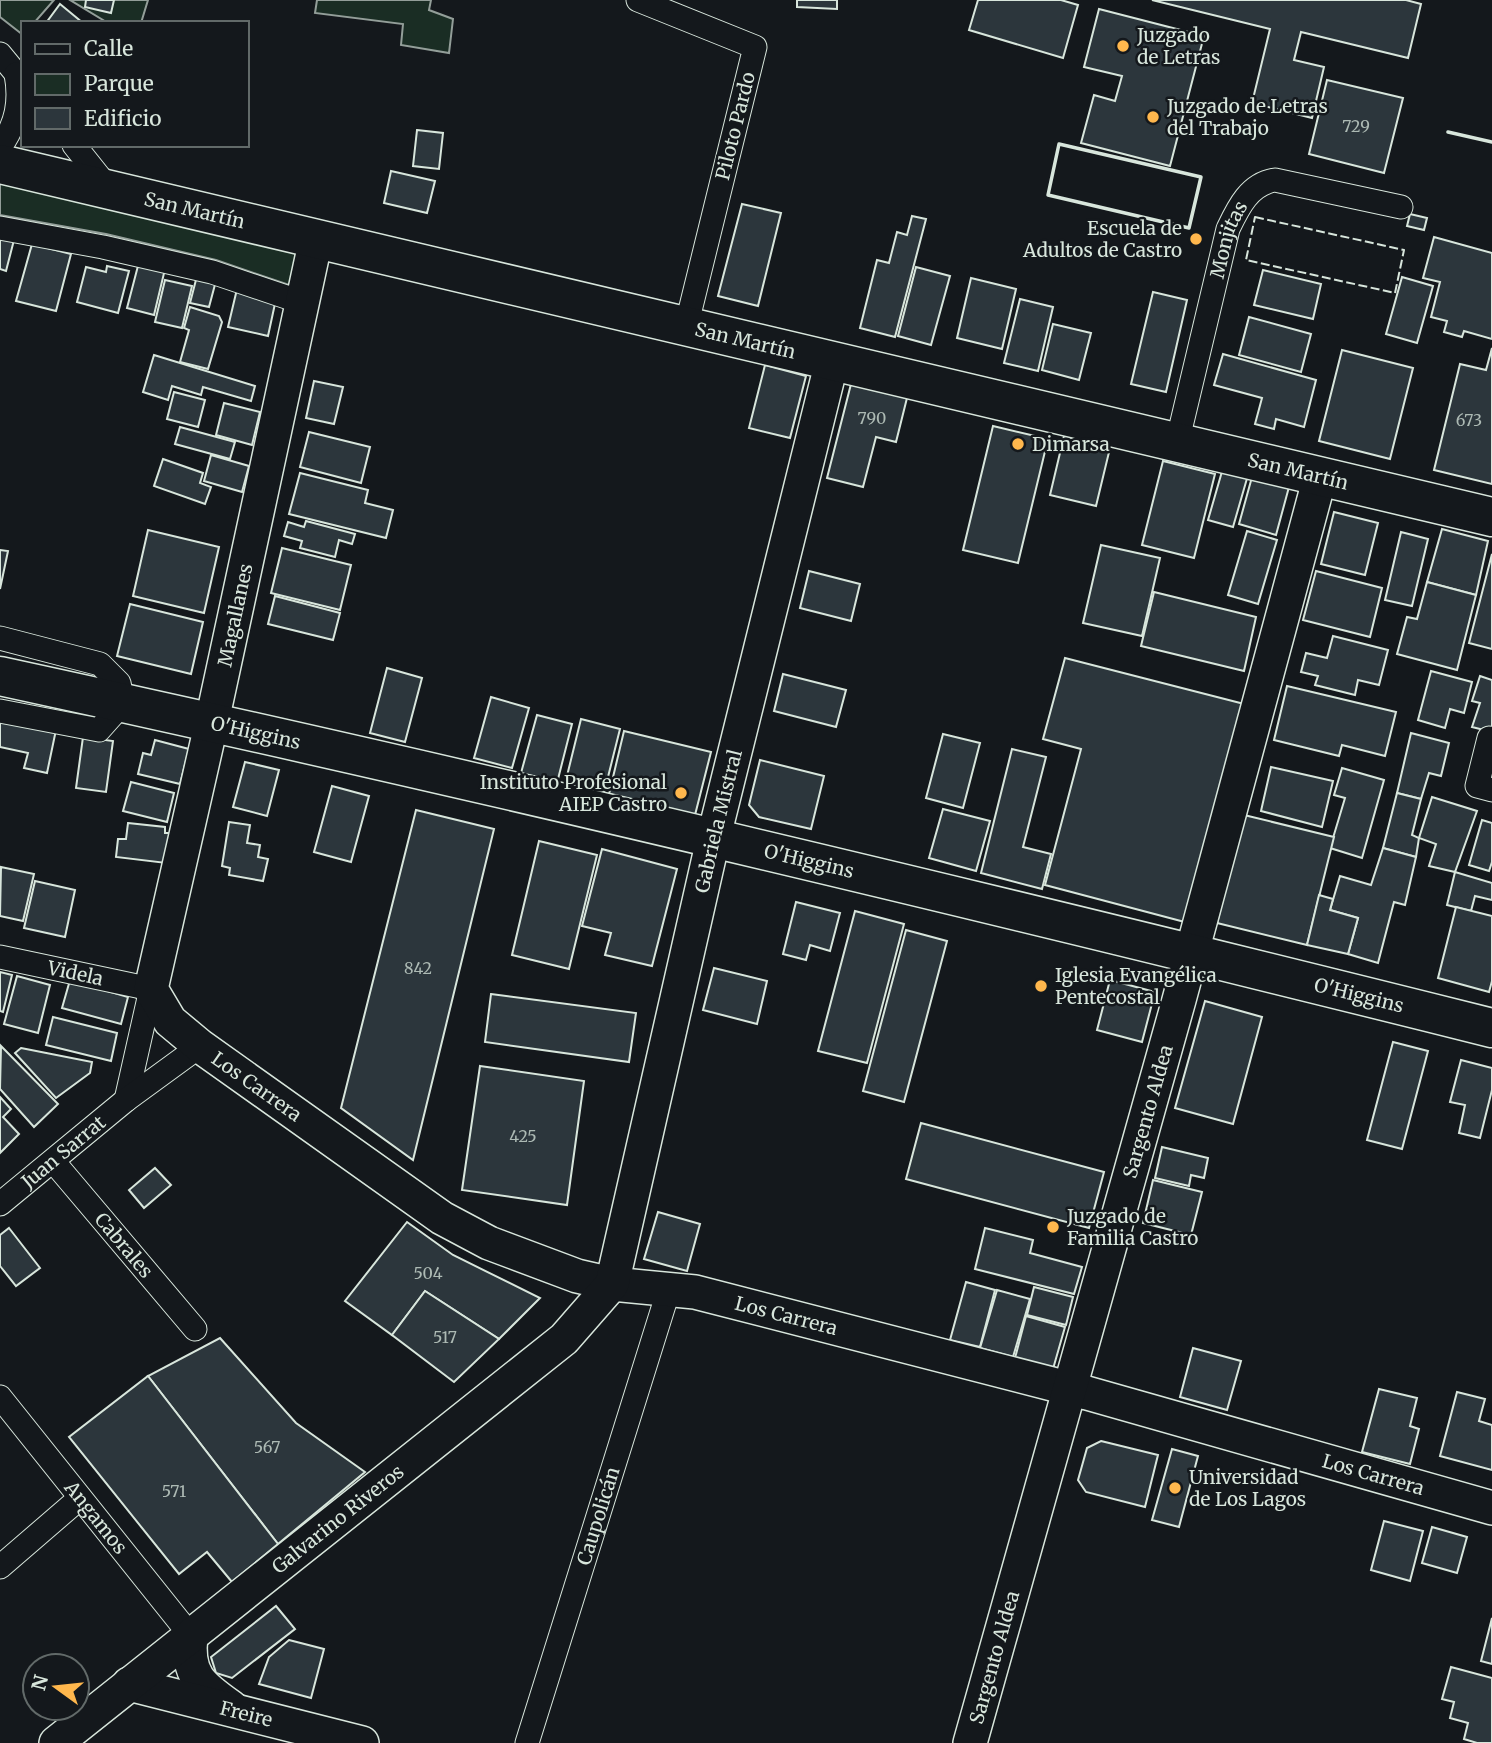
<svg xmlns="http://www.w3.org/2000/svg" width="1492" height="1743" font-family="Merriweather,serif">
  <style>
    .green { fill: #1a2d24; stroke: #939e99; stroke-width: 2 }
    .building { fill: #2c363c; stroke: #d8e6dc; stroke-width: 2 }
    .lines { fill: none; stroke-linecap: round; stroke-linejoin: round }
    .street-casing { stroke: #d8e6dc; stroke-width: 25 }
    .secondary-casing { stroke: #d8e6dc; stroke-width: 36 }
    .highway-casing { stroke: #d8e6dc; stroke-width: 41 }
    .street { stroke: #14181c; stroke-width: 23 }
    .secondary { stroke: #14181c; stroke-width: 33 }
    .highway { stroke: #14181c; stroke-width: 38 }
    .fence { stroke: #d8e6dc; stroke-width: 2; stroke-dasharray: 9 3.5; stroke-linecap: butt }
    .wall { stroke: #d8e6dc; stroke-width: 3.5 }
    .poi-dot { fill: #ffb74d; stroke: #14181c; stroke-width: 2.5 }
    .labels { text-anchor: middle; stroke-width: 5; stroke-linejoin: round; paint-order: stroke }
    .number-label { font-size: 16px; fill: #adbab4 }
    .poi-label { font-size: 19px; fill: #d8e6dc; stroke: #14181c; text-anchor: start }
    .street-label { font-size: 19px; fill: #d8e6dc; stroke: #14181c }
  </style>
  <rect width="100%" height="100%" fill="#14181c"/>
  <g class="green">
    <path d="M0,0H54L34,23H23V35L0,17Z"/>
    <path d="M70,0H148L141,23H108Z"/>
    <path d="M317,0H431L429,10L453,19L449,53L401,45L403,24L315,13Z"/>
    <path d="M0,177L301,249L292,286L216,260L106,234L0,215Z"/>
  </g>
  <g class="building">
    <path d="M86,0H114L111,13L85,7Z"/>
    <path d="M797,0H837V9L797,7Z"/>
    <path d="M978,0H1061L1078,5L1063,58L969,30Z"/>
    <path d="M1152,0H1406L1421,4L1408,58L1301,32L1294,60L1324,67L1312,118L1252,103L1270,29Z"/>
    <path d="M60,4L83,23H46Z"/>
    <path d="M1099,9L1204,36L1170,166L1081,143L1094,95L1115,101L1122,76L1084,67Z"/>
    <path d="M1327,80L1403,98L1384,173L1309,154Z"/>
    <path d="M417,130L443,133L439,169L413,166Z"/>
    <path d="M391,171L435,181L427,213L384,203Z"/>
    <path d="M742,204L781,213L758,306L718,296Z"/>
    <path d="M1410,214L1427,218L1424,230L1407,226Z"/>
    <path d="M912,216L926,219L895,337L860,328L877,260L889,263L897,232L907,235Z"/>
    <path d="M0,236L14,240L6,271L0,269Z"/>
    <path d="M1434,237L1492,253V339L1464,331L1462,337L1444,332L1447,321L1431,317L1440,282L1423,278Z"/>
    <path d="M32,244L71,254L56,311L16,301Z"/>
    <path d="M139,262L165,269L154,315L127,308Z"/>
    <path d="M107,266L129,271L118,313L77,302L86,267L106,272Z"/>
    <path d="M916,267L950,276L931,345L898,336Z"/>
    <path d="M1263,270L1321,284L1313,319L1254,305Z"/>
    <path d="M198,272L217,277L209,307L190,303Z"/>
    <path d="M1402,277L1433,286L1417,343L1386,334Z"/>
    <path d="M971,278L1016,289L1002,349L957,338Z"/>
    <path d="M165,280L192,286L182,328L155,322Z"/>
    <path d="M237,289L276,299L268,336L228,327Z"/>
    <path d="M1153,292L1187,300L1166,392L1131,384Z"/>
    <path d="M1020,299L1053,307L1038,371L1004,363Z"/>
    <path d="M190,307L219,316L222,322L208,369L180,362L189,330L184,328Z"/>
    <path d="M1249,317L1311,334L1301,372L1239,355Z"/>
    <path d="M1053,324L1091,333L1079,380L1042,370Z"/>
    <path d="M1492,348V484L1434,470L1460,364L1486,370Z"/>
    <path d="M1342,350L1413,368L1390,459L1319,441Z"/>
    <path d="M1223,354L1316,380L1304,427L1276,419L1274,429L1255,424L1262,398L1214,385Z"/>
    <path d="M154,355L255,386L251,401L203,387L201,395L172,386L168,400L143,392Z"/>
    <path d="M765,365L806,376L790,438L749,428Z"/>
    <path d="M314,381L343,387L334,424L306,418Z"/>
    <path d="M851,384L907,398L896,442L876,437L863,487L827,478Z"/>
    <path d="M174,392L205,400L198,427L167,419Z"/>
    <path d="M224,403L260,412L252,445L216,435Z"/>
    <path d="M993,426L1048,439L1018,563L963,550Z"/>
    <path d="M180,427L235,442L230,459L175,444Z"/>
    <path d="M309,432L370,447L361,483L300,467Z"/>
    <path d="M1064,436L1110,448L1096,506L1050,495Z"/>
    <path d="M211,455L249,466L242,492L204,481Z"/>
    <path d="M163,459L203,473L200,483L211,487L205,504L154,486Z"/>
    <path d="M1163,461L1215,474L1194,558L1142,545Z"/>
    <path d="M1223,468L1248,475L1233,527L1208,520Z"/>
    <path d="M300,473L368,490L365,503L393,510L386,538L289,514Z"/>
    <path d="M1252,477L1289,487L1276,535L1239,524Z"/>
    <path d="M1334,512L1378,523L1365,575L1321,564Z"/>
    <path d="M306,521L355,534L352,544L339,540L335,557L300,548L302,541L284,536L288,522L304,527Z"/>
    <path d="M1442,529L1488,541L1476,595L1427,582Z"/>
    <path d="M148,530L219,547L204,613L133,596Z"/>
    <path d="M1247,531L1277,540L1258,604L1228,595Z"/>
    <path d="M1401,532L1428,539L1412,606L1385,600Z"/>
    <path d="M1101,545L1160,558L1142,636L1083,623Z"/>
    <path d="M282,548L351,565L340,610L271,593Z"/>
    <path d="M0,550L8,551L0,589Z"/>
    <path d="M1492,554V649L1469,643Z"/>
    <path d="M809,571L860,584L851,621L800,608Z"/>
    <path d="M1316,571L1382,588L1370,637L1303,620Z"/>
    <path d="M1427,582L1476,595L1457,670L1397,654L1407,617L1417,619Z"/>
    <path d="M1154,592L1256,617L1244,671L1141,646Z"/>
    <path d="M275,596L340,613L333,640L268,624Z"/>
    <path d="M130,604L203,622L191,674L117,656Z"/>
    <path d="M1333,636L1388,650L1379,685L1358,680L1355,695L1315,685L1318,676L1301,672L1306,653L1327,658Z"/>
    <path d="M1065,658L1252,706L1196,925L1045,885L1081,749L1043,739Z"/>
    <path d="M387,668L422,678L405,742L370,733Z"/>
    <path d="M1431,671L1472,682L1464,713L1450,709L1445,728L1418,720Z"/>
    <path d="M783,674L846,690L836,727L774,711Z"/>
    <path d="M1480,676L1492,680V732L1472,727L1480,703L1472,701Z"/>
    <path d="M1287,686L1396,712L1385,756L1342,745L1339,756L1274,740Z"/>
    <path d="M491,697L529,708L512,768L474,758Z"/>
    <path d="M0,713L57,725L47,773L24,768L28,753L0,747Z"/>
    <path d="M537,715L572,724L557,783L521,773Z"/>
    <path d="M581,719L620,729L604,793L565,784Z"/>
    <path d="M624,731L711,752L695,815L609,794Z"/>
    <path d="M1411,733L1449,743L1441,776L1429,773L1421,799L1397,793Z"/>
    <path d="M943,734L980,743L963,808L926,798Z"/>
    <path d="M83,737L113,741L106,792L76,788Z"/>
    <path d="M155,740L189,749L180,784L138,774L143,753L151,755Z"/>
    <path d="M1012,749L1046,757L1023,847L1051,854L1042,889L981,873Z"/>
    <path d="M760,760L824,776L811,829L759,817L749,805Z"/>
    <path d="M245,762L279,770L267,816L233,807Z"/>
    <path d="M1271,767L1333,781L1322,827L1261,811Z"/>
    <path d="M1342,768L1384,780L1362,858L1330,848L1345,798L1334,795Z"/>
    <path d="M131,782L174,793L167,822L123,811Z"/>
    <path d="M332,786L369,796L351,862L314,852Z"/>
    <path d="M1397,793L1421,799L1412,835L1419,838L1416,857L1383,848Z"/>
    <path d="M1432,797L1477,811L1455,872L1429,866L1436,844L1419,838Z"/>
    <path d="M943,809L990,821L976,871L929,858Z"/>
    <path d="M416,810L494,829L413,1160L341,1108Z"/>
    <path d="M1244,815L1334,837L1307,945L1217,923Z"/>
    <path d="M1482,820L1492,823V862L1489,871L1469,865Z"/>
    <path d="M229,822L250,825L247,843L260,845L258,857L268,859L263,881L229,875L230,868L222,866Z"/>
    <path d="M128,823L165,827V833H170L166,863L116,857L118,839H126Z"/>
    <path d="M539,841L597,855L569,969L512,955Z"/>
    <path d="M1383,848L1416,857L1405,905L1394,902L1378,963L1348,954L1358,918L1330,910L1340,876L1371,885Z"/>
    <path d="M602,849L677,869L652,966L605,955L611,933L582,926Z"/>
    <path d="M1,867L34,874L23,921L0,916Z"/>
    <path d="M1455,872L1492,883V900L1475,896L1471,911L1447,905Z"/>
    <path d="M35,881L75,890L65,937L24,928Z"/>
    <path d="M1319,895L1333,899L1330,910L1358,918L1348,954L1307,945Z"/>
    <path d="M796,902L840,913L830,951L810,945L806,960L783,954Z"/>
    <path d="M1456,907L1492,916V981L1489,992L1438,978Z"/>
    <path d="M855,911L904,924L867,1063L818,1051Z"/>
    <path d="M906,930L947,941L904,1102L863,1091Z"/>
    <path d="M714,968L767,981L757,1024L703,1010Z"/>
    <path d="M0,972L12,975L3,1012L0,1011Z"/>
    <path d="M17,976L50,985L38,1033L4,1024Z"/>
    <path d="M70,980L128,997L121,1024L62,1008Z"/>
    <path d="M1110,980L1155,992L1142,1042L1097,1030Z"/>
    <path d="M491,994L636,1013L629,1062L485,1042Z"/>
    <path d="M1205,1001L1262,1017L1233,1124L1175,1108Z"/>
    <path d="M53,1017L117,1033L111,1061L46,1045Z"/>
    <path d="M1393,1042L1428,1051L1402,1149L1367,1140Z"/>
    <path d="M1,1046L58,1104L34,1127L0,1089Z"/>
    <path d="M21,1048L92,1062L90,1073L56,1098L15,1053Z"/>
    <path d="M1461,1060L1492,1068V1090L1480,1138L1459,1133L1465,1105L1450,1102Z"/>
    <path d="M480,1066L584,1081L567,1205L462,1190Z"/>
    <path d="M0,1097L11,1109L3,1117L19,1134L0,1153Z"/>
    <path d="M921,1123L1104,1172L1089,1228L906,1179Z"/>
    <path d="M1162,1147L1208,1158L1204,1178L1191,1175L1189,1186L1155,1178Z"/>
    <path d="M155,1168L171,1185L144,1208L129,1190Z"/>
    <path d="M1153,1180L1202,1192L1191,1235L1143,1223Z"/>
    <path d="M658,1212L700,1224L687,1271L644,1259Z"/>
    <path d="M407,1222L453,1255L540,1298L499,1339L425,1291L392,1335L345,1301Z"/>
    <path d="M9,1228L40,1268L16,1286L0,1266V1235Z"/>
    <path d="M985,1228L1033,1240L1030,1253L1082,1267L1074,1294L975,1269Z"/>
    <path d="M966,1282L995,1290L980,1347L950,1340Z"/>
    <path d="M1034,1287L1073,1297L1066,1325L1027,1315Z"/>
    <path d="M997,1290L1030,1299L1013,1357L980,1348Z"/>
    <path d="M425,1291L499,1339L454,1382L392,1335Z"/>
    <path d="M1026,1316L1065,1327L1053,1369L1015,1358Z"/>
    <path d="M220,1338L296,1423L365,1472L278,1544L148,1376Z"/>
    <path d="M1193,1348L1241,1361L1227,1410L1180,1397Z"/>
    <path d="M148,1376L278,1544L232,1582L207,1552L179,1574L69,1437Z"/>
    <path d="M1379,1389L1417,1398L1410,1426L1419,1429L1410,1464L1362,1452Z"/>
    <path d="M1457,1392L1485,1399L1479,1421L1492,1425V1470L1440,1456Z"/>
    <path d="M1101,1441L1158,1455L1145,1507L1086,1492L1078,1480L1087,1448Z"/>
    <path d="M1172,1449L1198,1456L1179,1527L1152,1520Z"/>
    <path d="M1384,1521L1423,1531L1410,1581L1371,1570Z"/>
    <path d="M1432,1527L1467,1537L1457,1573L1422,1563Z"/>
    <path d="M276,1606L295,1629L232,1678L216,1673L211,1657Z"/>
    <path d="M1492,1618V1664L1481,1661Z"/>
    <path d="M289,1640L324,1649L311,1698L259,1684L269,1657Z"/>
    <path d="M1451,1667L1492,1678V1743H1477L1464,1739L1468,1723L1450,1718L1454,1702L1442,1699Z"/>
  </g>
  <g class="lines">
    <g class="street-casing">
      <g id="street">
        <path d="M638,0L755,47L686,327"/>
        <path d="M0,54L23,82"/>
        <path d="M74,145L109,189"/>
        <path d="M0,147C17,124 21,101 16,74"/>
        <path d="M0,228L103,247L212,272L301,302"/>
        <path id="s1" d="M1177,443L1228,229C1238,208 1249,184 1275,180L1401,207"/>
        <path d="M0,638L100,664L119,683L123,703L99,730L0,711"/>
        <path d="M1489,738L1477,786L1492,790"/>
        <path id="s2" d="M0,957L151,989L126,1100"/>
        <path id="s3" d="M53,1161L195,1329"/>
        <path id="s4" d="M0,1204L126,1100L200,1046"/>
        <path id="s5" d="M0,1397L191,1636"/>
        <path d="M0,1567L80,1498"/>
        <path id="s6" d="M527,1743L669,1289"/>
      </g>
    </g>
    <g class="secondary-casing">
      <g id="secondary">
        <path id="s7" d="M316,239L212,721L151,989L170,1021L200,1046L442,1218L489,1243L577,1276L612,1284L695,1292L1087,1393L1492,1508"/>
        <path d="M191,1636C186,1675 201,1686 231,1707"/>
        <path id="s8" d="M129,1684L362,1743"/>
        <path id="s9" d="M56,1743L564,1339L612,1284L713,840L832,361"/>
        <path id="s10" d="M970,1743L1179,1000L1320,477"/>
      </g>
    </g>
    <g class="highway-casing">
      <g id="highway">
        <path id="s11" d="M0,164L1492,517"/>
        <path id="s12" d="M0,676C499,784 996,904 1492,1028"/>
      </g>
    </g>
    <use href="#street" class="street"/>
    <use href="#secondary" class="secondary"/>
    <use href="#highway" class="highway"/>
    <path class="fence" d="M1255,217L1404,250L1395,293L1246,260Z"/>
    <g class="wall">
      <path d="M1448,132L1492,142"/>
      <path d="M1059,144L1201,177L1189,228L1048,195Z"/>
    </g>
  </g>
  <g class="poi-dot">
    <circle cx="1123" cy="46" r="7"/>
    <circle cx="1153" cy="117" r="7"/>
    <circle cx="1196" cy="239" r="7"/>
    <circle cx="1018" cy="444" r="7"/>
    <circle cx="681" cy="793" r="7"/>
    <circle cx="1041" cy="986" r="7"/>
    <circle cx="1053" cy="1227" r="7"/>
    <circle cx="1175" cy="1488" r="7"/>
  </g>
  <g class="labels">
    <g class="number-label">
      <text x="1356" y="132">729</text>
      <text x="872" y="424">790</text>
      <text x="1469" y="426">673</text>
      <text x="418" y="974">842</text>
      <text x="523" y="1142">425</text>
      <text x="428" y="1279">504</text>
      <text x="445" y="1343">517</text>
      <text x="267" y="1453">567</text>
      <text x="174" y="1497">571</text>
    </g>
    <g class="poi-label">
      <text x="1137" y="42">Juzgado<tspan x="1137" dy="22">de Letras</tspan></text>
      <text x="1167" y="113">Juzgado de Letras<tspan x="1167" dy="22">del Trabajo</tspan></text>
      <text x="1182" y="235" text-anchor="end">Escuela de<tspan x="1182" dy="22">Adultos de Castro</tspan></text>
      <text x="1032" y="451">Dimarsa</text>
      <text x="667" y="789" text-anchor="end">Instituto Profesional<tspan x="667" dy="22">AIEP Castro</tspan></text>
      <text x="1055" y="982">Iglesia Evangélica<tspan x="1055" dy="22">Pentecostal</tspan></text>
      <text x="1067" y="1223">Juzgado de<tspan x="1067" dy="22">Familia Castro</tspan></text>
      <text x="1189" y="1484">Universidad<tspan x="1189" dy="22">de Los Lagos</tspan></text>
    </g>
    <g class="street-label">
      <text transform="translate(735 126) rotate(-76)" y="7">Piloto Pardo</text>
      <text dy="7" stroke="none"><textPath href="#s11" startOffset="200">San Martín</textPath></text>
      <text dy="7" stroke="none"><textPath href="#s1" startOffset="210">Monjitas</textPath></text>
      <text dy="7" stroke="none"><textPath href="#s11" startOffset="766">San Martín</textPath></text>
      <text dy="7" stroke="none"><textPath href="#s11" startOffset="1334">San Martín</textPath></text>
      <text transform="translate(235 615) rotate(-78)" y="7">Magallanes</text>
      <text dy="7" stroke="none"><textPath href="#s12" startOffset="262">O'Higgins</textPath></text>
      <text dy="7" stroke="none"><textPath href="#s9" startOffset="1197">Gabriela Mistral</textPath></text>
      <text dy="7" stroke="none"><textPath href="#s12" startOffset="830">O'Higgins</textPath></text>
      <text dy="7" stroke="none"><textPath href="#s2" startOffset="77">Videla</textPath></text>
      <text dy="7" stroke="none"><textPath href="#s12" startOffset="1396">O'Higgins</textPath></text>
      <text dy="7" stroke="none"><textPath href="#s7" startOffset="914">Los Carrera</textPath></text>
      <text dy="7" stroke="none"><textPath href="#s10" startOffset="656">Sargento Aldea</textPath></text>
      <text dy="7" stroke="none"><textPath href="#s4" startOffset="82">Juan Sarrat</textPath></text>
      <text dy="7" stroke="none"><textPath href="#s3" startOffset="110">Cabrales</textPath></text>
      <text dy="7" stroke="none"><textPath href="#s7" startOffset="1502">Los Carrera</textPath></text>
      <text dy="7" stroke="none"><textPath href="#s7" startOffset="2110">Los Carrera</textPath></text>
      <text dy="7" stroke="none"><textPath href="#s6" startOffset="238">Caupolicán</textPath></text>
      <text dy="7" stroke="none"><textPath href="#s5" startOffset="154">Angamos</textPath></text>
      <text dy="7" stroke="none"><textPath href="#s9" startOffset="360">Galvarino Riveros</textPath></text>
      <text dy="7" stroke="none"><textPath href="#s10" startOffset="89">Sargento Aldea</textPath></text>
      <text dy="7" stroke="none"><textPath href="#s8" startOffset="121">Freire</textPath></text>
    </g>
  </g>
  <rect x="21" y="21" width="228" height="126" fill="#14181c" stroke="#626a69" stroke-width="2"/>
  <rect x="35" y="44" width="35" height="10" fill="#14181c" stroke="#626a69" stroke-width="2"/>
  <text x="84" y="56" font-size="21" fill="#d8e6dc">Calle</text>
  <rect x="35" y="74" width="35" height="21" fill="#1a2d24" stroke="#626a69" stroke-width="2"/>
  <text x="84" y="91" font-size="21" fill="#d8e6dc">Parque</text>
  <rect x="35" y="108" width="35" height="21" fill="#2c363c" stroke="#626a69" stroke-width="2"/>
  <text x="84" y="126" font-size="21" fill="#d8e6dc">Edificio</text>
  <g transform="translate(56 1687) rotate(285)"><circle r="33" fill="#14181c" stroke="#626a69" stroke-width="2"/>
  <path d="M0-5L12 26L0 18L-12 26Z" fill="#ffb74d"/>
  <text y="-10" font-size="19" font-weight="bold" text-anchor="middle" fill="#d8e6dc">N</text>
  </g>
</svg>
